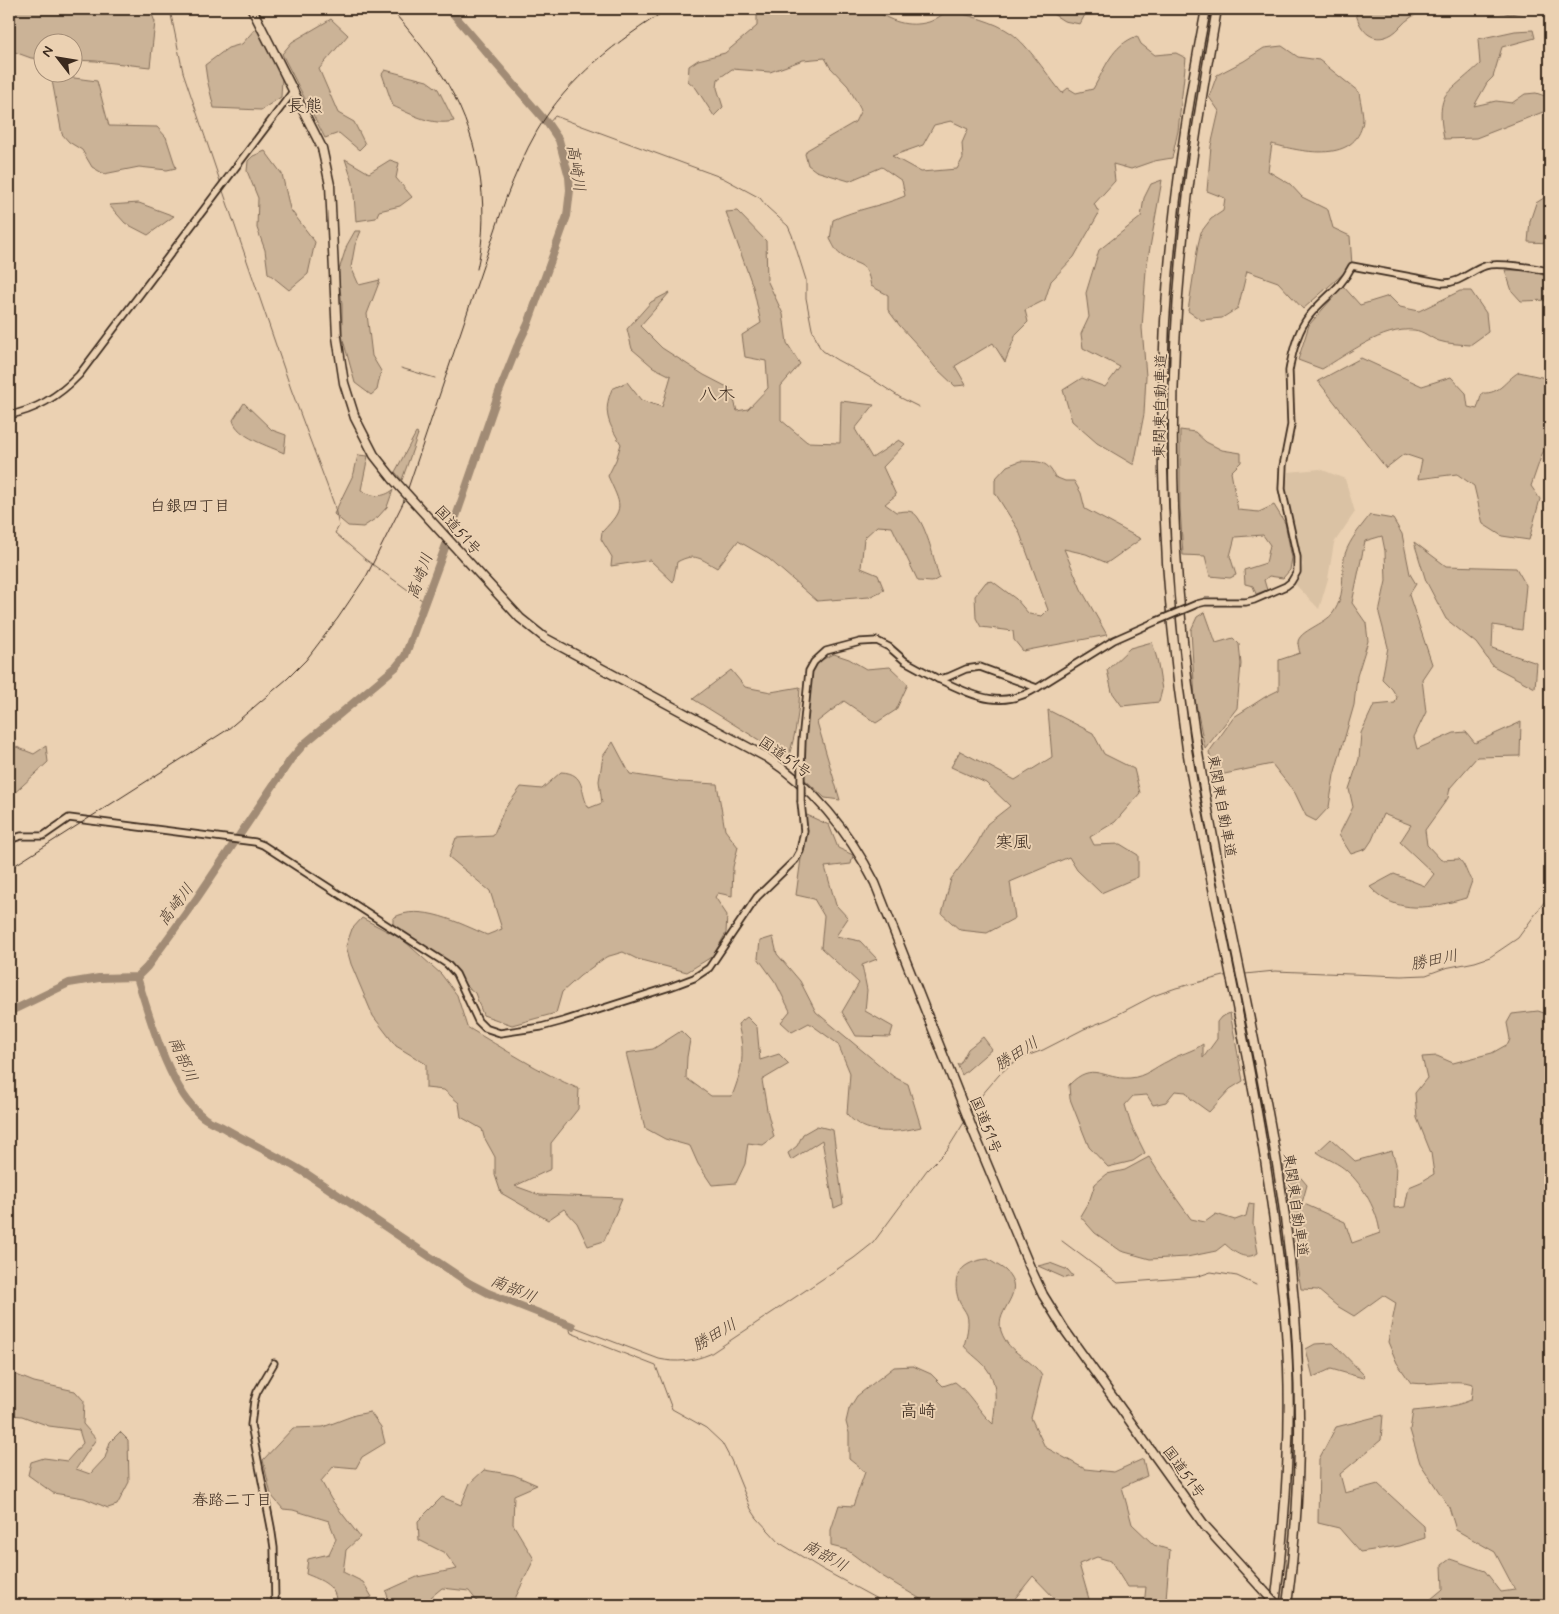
<svg xmlns="http://www.w3.org/2000/svg" width="1559" height="1614" font-family="Mynerve,'Klee One',sans-serif">
  <style>
    .built { fill: #dac2a4 }
    .green { fill: #cbb397; stroke: #836e5a; fill-rule: evenodd }
    .lines { fill: none; stroke-linecap: round; stroke-linejoin: round }
    .stream { stroke: #786452; stroke-width: 1 }
    .river { stroke: #a18b74; stroke-width: 8 }
    .secondary-casing { stroke: #3b2a1e; stroke-width: 9 }
    .highway-casing { stroke: #3b2a1e; stroke-width: 11 }
    .secondary { stroke: #ebd1b2; stroke-width: 5.5 }
    .highway { stroke: #ebd1b2; stroke-width: 8 }
    .rail { stroke: #3b2a1e; stroke-width: 1 }
    .secondary-bridge-casing { stroke: #3b2a1e; stroke-width: 9; stroke-linecap: butt }
    .highway-bridge-casing { stroke: #3b2a1e; stroke-width: 11; stroke-linecap: butt }
    .secondary-bridge { stroke: #ebd1b2; stroke-width: 5.5 }
    .highway-bridge { stroke: #ebd1b2; stroke-width: 8 }
    .labels { text-anchor: middle; stroke-width: 4; stroke-linejoin: round; paint-order: stroke }
    .street-label { font-size: 15px; fill: #3b2a1e; stroke: #ebd1b2 }
    .water-label { font-size: 16px; font-style: italic; fill: #4f3d2f; stroke: #ebd1b2 }
    .neighbourhood-label { font-size: 16px; fill: #3b2a1e; stroke: #ebd1b2 }
    .quarter-label { font-size: 18px; fill: #3b2a1e; stroke: #ebd1b2 }
  </style>
  <rect width="100%" height="100%" fill="#ebd1b2"/>
  <filter id="ink" filterUnits="userSpaceOnUse"><feTurbulence type="fractalNoise" baseFrequency=".02" numOctaves="2"/><feDisplacementMap in="SourceGraphic" scale="10" xChannelSelector="R" yChannelSelector="G"/><feConvolveMatrix kernelMatrix="1 2 1 2 8 2 1 2 1" color-interpolation-filters="sRGB"/></filter>
  <g filter="url(#ink)">
    <path class="built" d="M1320,469L1345,479L1355,512L1334,543L1328,579L1319,609L1295,584L1303,565L1286,490L1288,472Z"/>
    <g class="green">
      <path d="M9,9H150L155,22L150,67L96,61L73,60L72,42H42V59L31,58L9,50Z"/>
      <path d="M757,9H873C890,21 907,28 929,22C935,20 943,14 949,10C969,16 994,21 1011,33C1028,45 1048,76 1062,93L1068,88L1076,93L1093,89C1106,67 1111,46 1137,36L1141,44L1155,55L1176,53L1186,58L1178,131L1172,158L1154,161L1131,169L1113,164L1115,181L1094,204L1099,213L1074,257L1051,281L1045,300L1025,310L1028,322L1016,334L1005,362L993,343L955,366L966,385L955,386L935,367L920,348L900,326L888,310V295L871,286C866,259 859,268 841,255C836,252 833,244 830,239L833,220C856,209 882,206 905,196L902,181L882,167L849,181L816,171L808,165L805,154L807,150L855,122L861,110L848,86L830,67L825,58L803,60L770,72L732,69L718,79L717,88L723,107L714,116L696,88L688,81L689,66L698,60L725,53L757,26ZM951,121L968,129L962,143L963,158L957,169L921,172L892,156L923,145L934,125Z"/>
      <path d="M1045,9H1088L1080,24L1064,21Z"/>
      <path d="M1355,9H1427C1422,12 1415,14 1410,18C1403,22 1399,30 1392,34C1371,46 1358,28 1355,9Z"/>
      <path d="M1488,9H1531V10L1510,14Z"/>
      <path d="M331,19L348,35L319,69L338,113L354,122L365,144L359,150L339,133L325,138L282,54L292,42Z"/>
      <path d="M255,29L262,36L282,78L281,97L261,110L214,108L207,79L205,65L228,48L242,44Z"/>
      <path d="M1533,30L1535,38L1502,47L1493,77L1487,83L1474,106L1496,101L1512,103L1525,94L1536,93L1545,96L1550,100V122L1543,112L1476,138L1444,139C1442,125 1438,110 1445,96C1447,92 1474,70 1480,64L1478,39L1515,31Z"/>
      <path d="M1282,46L1298,57L1319,60L1359,92C1360,102 1365,117 1362,126C1352,164 1299,151 1272,144L1268,171L1290,184L1302,197L1328,210L1333,228L1350,236L1352,266L1303,309L1278,282L1247,271L1238,308L1222,318L1201,320L1188,311L1198,245L1201,232L1211,219L1223,211L1225,198L1207,191L1211,146L1219,111L1209,97L1217,75L1244,61L1264,48Z"/>
      <path d="M385,70L427,81L438,89L454,121C432,126 413,115 393,106L382,74Z"/>
      <path d="M51,75L97,81L109,126L157,127L166,137L176,168L167,170L139,167L104,174L92,167L82,150L69,142L62,134Z"/>
      <path d="M265,151L282,174L290,209L315,242L308,274L289,290L268,273L265,250L257,228L258,198L247,171L248,161L253,156Z"/>
      <path d="M345,159L369,173L390,160L399,163L396,178L412,197L400,206L379,211L376,218L356,221L353,183Z"/>
      <path d="M1162,180L1146,270L1142,328L1146,376L1144,414L1134,465L1097,443L1072,421L1063,390L1082,378L1105,387L1120,367L1083,348L1081,334L1089,317L1086,293L1099,250L1141,217L1144,198L1151,184Z"/>
      <path d="M1550,194V243L1528,242L1530,221L1536,203Z"/>
      <path d="M139,203L174,216L148,235L125,223L109,205Z"/>
      <path d="M737,211L766,241L767,280L783,314L787,343L800,364L781,386V420L807,442L840,443L841,401L874,405L855,429L872,458L899,440L905,444L883,467L896,495L885,504L896,512C901,512 907,510 912,512C925,518 935,563 939,578L932,582L918,581L892,527L877,526L864,538L861,568L878,575L884,590L869,597L817,601L769,559L738,541L717,568C701,559 695,552 677,562L673,582L650,560L611,566L612,557L601,539L602,532C626,507 621,506 608,476L616,460L621,444C609,424 602,413 612,389L627,382L641,400L662,407L671,376L653,367L632,349L627,329L651,302L670,292L640,326L662,348L704,375L731,389L737,411L748,409L768,388L766,361L745,357L742,335L761,323L753,287L726,212Z"/>
      <path d="M355,231H361L355,245L351,267L359,285L380,280L367,314L372,356L381,371L377,390L371,395L355,383L342,336V304L338,273L347,245Z"/>
      <path d="M1505,270H1525L1550,277V300L1521,301L1512,291Z"/>
      <path d="M1343,286L1360,305L1389,296L1400,307L1419,311L1460,291H1471L1486,313L1488,332L1470,345C1459,344 1448,344 1439,341C1430,338 1424,331 1414,330C1382,327 1348,354 1322,369L1298,360L1309,325Z"/>
      <path d="M1361,358L1422,386L1451,377L1466,393L1468,407L1477,409L1482,393C1501,394 1504,381 1519,372L1550,379V442L1542,454L1531,486L1540,499L1529,540L1502,536L1483,524L1474,486L1457,474L1418,479L1422,460L1404,454L1386,468L1318,381Z"/>
      <path d="M244,403L272,430L286,435L284,453C269,446 237,437 233,420Z"/>
      <path d="M1180,430L1195,432L1206,442L1222,450L1241,453V462L1231,472L1238,510L1259,512L1274,505L1285,523L1292,558L1290,570L1283,578L1269,576L1264,580L1267,590L1256,594L1253,586L1245,584L1244,570L1266,563L1270,545L1263,535L1235,537L1230,556L1236,575L1230,578L1210,576L1205,556L1183,555L1180,507Z"/>
      <path d="M416,433L418,434L402,480L395,472Z"/>
      <path d="M358,455L368,456L361,490C372,497 383,498 393,490L387,507L378,517L363,527L348,526L334,514L354,473Z"/>
      <path d="M1020,461C1037,462 1047,459 1055,477L1065,481H1074L1081,493L1085,509L1141,539L1107,563L1086,554L1064,549L1081,589L1107,635L1023,651L1014,640L1013,631L981,627L976,618L975,596L986,582L992,581L1016,599L1029,614L1042,616L1048,610L1019,531L995,493V479L1007,466Z"/>
      <path d="M1370,515L1393,519L1402,534L1410,574L1416,584L1409,595L1432,664L1422,679L1426,712L1414,737L1417,749L1454,733L1466,732L1475,743L1521,722L1520,756L1477,757L1450,788L1448,798L1425,830L1427,845L1441,860L1459,859C1466,865 1466,874 1472,881L1466,898C1432,908 1397,916 1370,887L1394,874L1425,886L1434,874L1400,842L1411,825L1383,814L1372,840L1366,849L1351,854L1339,835L1353,807L1349,789L1359,759L1361,733L1374,705L1395,703L1397,697L1392,689L1382,679L1388,647L1379,613L1386,581L1385,551L1382,536L1365,541L1352,603L1366,623L1368,641L1357,676L1354,705L1334,775L1329,807L1316,821L1306,816L1295,793L1272,764L1215,776L1209,752L1234,717L1265,697L1279,690V660L1300,653C1299,650 1298,645 1298,642C1299,631 1325,624 1333,613C1347,593 1340,574 1345,554C1350,539 1361,527 1370,515Z"/>
      <path d="M1414,542L1446,566L1516,568L1526,585L1522,630L1493,625L1492,648L1537,663L1535,688L1493,666L1476,643L1446,619L1426,581Z"/>
      <path d="M1205,612L1216,643L1233,638L1239,644L1241,664L1237,708L1205,749L1195,699L1191,630L1197,617Z"/>
      <path d="M1152,642L1157,659L1162,690L1159,702L1122,706L1112,692L1107,670L1130,648Z"/>
      <path d="M834,654L849,659L866,669L890,667L908,684L896,710L876,723L844,701L817,722L840,800L825,798L801,776L811,665Z"/>
      <path d="M731,670L745,687L771,692L800,687C799,711 796,735 788,758L693,699Z"/>
      <path d="M1048,710L1093,733L1104,754L1134,769L1140,793L1115,822L1090,837L1094,845L1120,844L1138,855V877L1101,893L1077,870L1069,857L1010,882L1015,918L987,933L960,930L942,914L951,879L977,844L987,824L1010,806L986,783L951,767L960,751L1015,780L1052,757Z"/>
      <path d="M613,742L630,774L680,782L717,784L725,830L738,847L733,867L732,896L718,893L715,897L727,915L726,933L713,956L687,972L637,959L623,952L606,957L580,976L562,992L556,1013L512,1025L483,1015L475,993L393,924V918C420,902 461,924 487,935L502,929L490,891L449,857L456,838L493,836L504,810L521,787L542,789L561,772C587,773 579,793 589,808L602,803L599,781L603,756Z"/>
      <path d="M9,744L34,754L46,746L48,762L9,798Z"/>
      <path d="M807,815L829,825L838,848L853,855L851,864L825,867L836,905L848,918L836,936L860,941L877,959L862,965L867,990L865,1011L893,1027L890,1037L856,1036L842,1012L859,983L821,948L824,916L814,899L796,895Z"/>
      <path d="M362,918L402,939L441,974L457,995L467,1027C504,1049 540,1072 579,1089L578,1109L551,1143V1169L515,1186L540,1195L622,1198L604,1241L588,1246L577,1223L564,1209L548,1220L501,1193L495,1175V1157L484,1137L482,1129L461,1117L459,1103L444,1090L426,1088V1064L396,1046L373,1016L351,964L346,946L352,929Z"/>
      <path d="M773,937L777,954L800,981L816,1012L894,1077L908,1084L921,1127C897,1133 864,1136 847,1114L850,1073L838,1044L809,1023L792,1032L781,1022L790,1011L776,983L758,958L760,941Z"/>
      <path d="M1538,1011L1550,1015V1605H1432L1431,1599L1443,1589L1442,1565L1450,1559L1485,1571L1501,1592L1515,1590L1495,1552L1456,1530L1449,1507L1420,1463L1410,1430L1413,1411C1433,1409 1452,1408 1471,1400L1473,1384C1454,1378 1431,1386 1411,1383L1397,1363L1388,1342L1396,1303L1383,1295L1354,1316L1337,1306L1318,1290L1301,1289L1293,1243L1283,1163L1296,1172L1307,1185L1302,1203L1345,1222L1352,1243L1380,1233C1378,1212 1363,1185 1347,1171C1339,1163 1326,1159 1317,1152L1331,1139L1355,1161L1392,1151L1396,1164L1394,1208L1405,1207L1409,1187L1421,1182L1434,1174L1431,1153L1417,1118L1415,1093L1427,1078L1422,1057L1437,1056L1453,1063L1492,1053L1508,1044L1510,1039L1507,1023L1512,1014Z"/>
      <path d="M1230,1013L1243,1081L1230,1089L1209,1112L1191,1099L1186,1092L1175,1091L1166,1102L1153,1105L1147,1095L1133,1096L1125,1105L1131,1125L1145,1153L1133,1161L1108,1167L1089,1147L1070,1099L1069,1085C1093,1060 1103,1080 1130,1078C1145,1077 1155,1067 1168,1061C1179,1054 1192,1052 1203,1044V1058L1217,1039V1022L1221,1017Z"/>
      <path d="M747,1017L757,1027L760,1060L779,1054L789,1064L762,1080L767,1110L774,1137L763,1145L748,1143L745,1164L736,1183L712,1185L698,1164L690,1146L665,1139L645,1128L626,1053L653,1049L681,1031L690,1040L687,1057L686,1078L711,1096H732C743,1068 745,1053 738,1024Z"/>
      <path d="M983,1037L992,1049L962,1075L957,1064H960L968,1049Z"/>
      <path d="M817,1126L833,1130L843,1204L834,1208L822,1140L791,1160L788,1153L797,1146L803,1134Z"/>
      <path d="M1149,1157L1168,1187L1191,1219L1205,1222L1216,1214L1235,1220L1246,1216L1249,1203L1254,1204L1253,1224L1258,1253C1245,1261 1235,1253 1225,1244L1216,1251L1187,1257L1150,1259L1121,1251L1095,1233L1080,1216L1090,1199L1095,1184L1107,1174L1125,1170Z"/>
      <path d="M988,1259C993,1263 1000,1266 1005,1270C1029,1293 994,1309 1001,1331C1009,1355 1031,1357 1042,1376L1031,1418L1045,1447L1085,1469L1114,1472L1143,1459L1147,1476L1122,1487L1132,1524L1154,1545L1170,1550L1166,1599L1173,1605H1144L1146,1587H1127L1111,1561L1097,1557L1079,1564L1089,1599L1088,1605H1068L1057,1601L1033,1576L1013,1601L1002,1605H937L927,1603L882,1576L847,1550L831,1546V1530L839,1505L853,1506L865,1472L849,1459V1433L846,1422L849,1409L857,1396L894,1367L913,1366L931,1374L943,1386L955,1382C970,1393 979,1412 993,1424C995,1406 999,1385 987,1369C982,1361 970,1354 964,1346C966,1337 970,1325 967,1315C965,1310 961,1306 959,1301C950,1275 962,1261 988,1259Z"/>
      <path d="M1050,1263L1068,1270L1073,1276L1065,1278L1038,1266Z"/>
      <path d="M1333,1343L1364,1375L1363,1378L1331,1369L1313,1377L1306,1349L1315,1344Z"/>
      <path d="M9,1372L34,1382L75,1391L84,1401L83,1424L96,1439L76,1469L90,1474L105,1458L110,1442L120,1432L128,1440L129,1482L117,1505L108,1508L84,1498L53,1493L28,1475L31,1462L44,1458L67,1461L83,1443L79,1430L49,1426L22,1416L9,1415Z"/>
      <path d="M370,1412L381,1427L385,1443L362,1457L356,1468L334,1466L321,1481L331,1499L360,1537L346,1550L343,1572L363,1582L372,1597L353,1605H336C338,1586 321,1580 306,1574L308,1559L329,1554L336,1539L329,1521L293,1510L283,1509L271,1495L263,1460L293,1428L323,1427L355,1415Z"/>
      <path d="M1383,1415L1381,1440L1340,1474L1345,1493L1378,1484L1424,1526L1425,1538L1400,1546L1360,1552L1339,1528L1318,1523L1319,1459L1336,1427Z"/>
      <path d="M484,1470L514,1475L537,1485L514,1495L513,1524L534,1559L512,1605H480L469,1591L442,1588L431,1597L432,1605H390L386,1591L417,1577L457,1569L445,1553L419,1540L418,1521L442,1497L461,1505L470,1483Z"/>
    </g>
    <g class="lines">
      <g class="stream">
        <path d="M170,10L183,72L221,184"/>
        <path d="M548,124L555,116L723,178L760,198L767,207L788,226L792,235L806,280V298L812,329L819,346L823,351L837,360L869,377L901,398L919,407"/>
        <path d="M222,188L291,389L334,504L339,526L335,533L365,559L426,603"/>
        <path d="M401,368L435,378"/>
        <path d="M1245,974L1275,971L1401,976L1426,975L1445,968L1475,962L1490,957L1518,938L1550,894"/>
        <path d="M970,1114L981,1096L999,1075L1011,1064L1024,1057L1043,1050L1084,1029L1109,1019L1153,996L1176,988L1228,975"/>
        <path d="M1062,1241L1118,1283L1196,1277L1211,1272L1237,1276L1256,1285"/>
        <path d="M888,1605L822,1569L780,1543L757,1518L751,1509L731,1460L722,1443L706,1428L672,1409L656,1366L571,1333L570,1330L572,1326L659,1359C677,1363 693,1361 710,1354L854,1258L873,1243L927,1170L947,1150L965,1121"/>
      </g>
      <g class="river">
        <path d="M137,977C150,1018 169,1090 203,1117C209,1122 217,1124 224,1128C251,1144 280,1157 307,1174L469,1283L488,1293L572,1326"/>
        <path d="M9,1012L69,983L99,978L137,977L147,967L197,898L291,759L304,744L396,667L405,656L450,534L499,392L517,347L528,324L567,216L570,190L569,177L559,140L548,124L449,9"/>
      </g>
      <g class="secondary-casing">
        <g id="secondary">
          <path d="M9,415C36,410 60,395 79,375L294,90"/>
          <path d="M1197,604L1205,602H1246L1254,600L1286,586L1291,582L1297,572V557L1282,489L1283,466L1291,425L1289,371C1292,353 1298,330 1309,316C1325,296 1340,290 1352,266L1443,283C1461,283 1470,271 1485,266C1496,262 1538,268 1550,272"/>
          <path d="M938,679C973,695 1000,711 1037,688"/>
          <path d="M801,769L802,741L809,671L814,662L826,651L860,642L877,641L889,647L905,661L938,679L948,677L966,669L980,667L1037,688L1114,640L1157,621"/>
          <path d="M9,840L21,836H43L69,818L255,842L263,845L447,964L456,974L478,1021L485,1028L500,1033L541,1027L563,1021L670,987L694,978L709,968L757,897L795,860L800,851L804,831L801,802"/>
          <path d="M274,1363L257,1392L254,1401L251,1425L271,1527L274,1548L275,1605"/>
        </g>
      </g>
      <g class="highway-casing">
        <g id="highway">
          <path d="M252,9L322,148L330,185L337,337L344,383L355,418L374,455L393,479"/>
          <path d="M1206,9C1186,112 1171,217 1165,321C1158,463 1166,608 1187,749C1202,842 1223,934 1241,1027C1261,1127 1278,1229 1286,1331C1293,1422 1286,1515 1275,1605"/>
          <path d="M1217,9C1206,72 1194,136 1187,201C1168,361 1168,524 1188,685C1209,848 1252,1008 1278,1170C1301,1314 1307,1461 1287,1605"/>
          <path d="M464,557L520,618L545,638L766,757C814,788 849,832 875,883L974,1133L1029,1265L1043,1295L1064,1329L1205,1526L1264,1591"/>
        </g>
      </g>
      <use href="#secondary" class="secondary"/>
      <use href="#highway" class="highway"/>
      <g class="rail">
        <path d="M391,9C409,30 427,52 442,75C478,130 492,204 477,269"/>
        <path d="M9,869L227,730L287,679L306,660L338,618L367,575L403,503L506,198C515,175 525,152 537,131C568,78 617,41 668,9"/>
      </g>
      <g class="secondary-bridge-casing">
        <g id="secondary-bridge">
          <path d="M1157,621L1197,604"/>
          <path d="M801,802V769"/>
        </g>
      </g>
      <g class="highway-bridge-casing">
        <g id="highway-bridge">
          <path d="M393,479L464,557"/>
          <path d="M1264,1591L1277,1605"/>
        </g>
      </g>
      <use href="#secondary-bridge" class="secondary-bridge"/>
      <use href="#highway-bridge" class="highway-bridge"/>
    </g>
  </g>
  <g class="labels">
    <g class="street-label">
      <text transform="translate(1160 406) rotate(-89)" y="5">東関東自動車道</text>
      <text transform="translate(458 530) rotate(48)" y="5">国道51号</text>
      <text transform="translate(785 757) rotate(35)" y="5">国道51号</text>
      <text transform="translate(1222 806) rotate(80)" y="5">東関東自動車道</text>
      <text transform="translate(986 1125) rotate(68)" y="5">国道51号</text>
      <text transform="translate(1296 1205) rotate(82)" y="5">東関東自動車道</text>
      <text transform="translate(1184 1472) rotate(54)" y="5">国道51号</text>
    </g>
    <g class="water-label">
      <text transform="translate(577 168) rotate(81)" y="6">高崎川</text>
      <text transform="translate(419 576) rotate(-70)" y="6">高崎川</text>
      <text transform="translate(175 904) rotate(-53)" y="6">高崎川</text>
      <text transform="translate(1434 959) rotate(-11)" y="6">勝田川</text>
      <text transform="translate(1016 1053) rotate(-32)" y="6">勝田川</text>
      <text transform="translate(184 1059) rotate(66)" y="6">南部川</text>
      <text transform="translate(514 1288) rotate(23)" y="6">南部川</text>
      <text transform="translate(714 1334) rotate(-30)" y="6">勝田川</text>
      <text transform="translate(826 1555) rotate(29)" y="6">南部川</text>
    </g>
    <g class="neighbourhood-label">
      <text x="190" y="511">白銀四丁目</text>
      <text x="232" y="1505">春路二丁目</text>
    </g>
    <g class="quarter-label">
      <text x="305" y="112">長熊</text>
      <text x="717" y="400">八木</text>
      <text x="1013" y="848">寒風</text>
      <text x="918" y="1417">高崎</text>
    </g>
  </g>
  <rect width="1559" height="1614" fill="none" stroke="#ebd1b2" stroke-width="30"/>
  <rect x="15" y="15" width="1529" height="1584" fill="none" stroke="#3b2a1e" stroke-width="2" filter="url(#ink)"/>
  <g transform="translate(58 58) rotate(301)"><circle r="24" fill="#ebd1b2" stroke="#a58e77"/>
  <path d="M0-4L9 19L0 12L-9 19Z" fill="#3b2a1e"/>
  <text y="-8" font-size="14" font-weight="bold" text-anchor="middle" fill="#3b2a1e">N</text>
  </g>
</svg>
